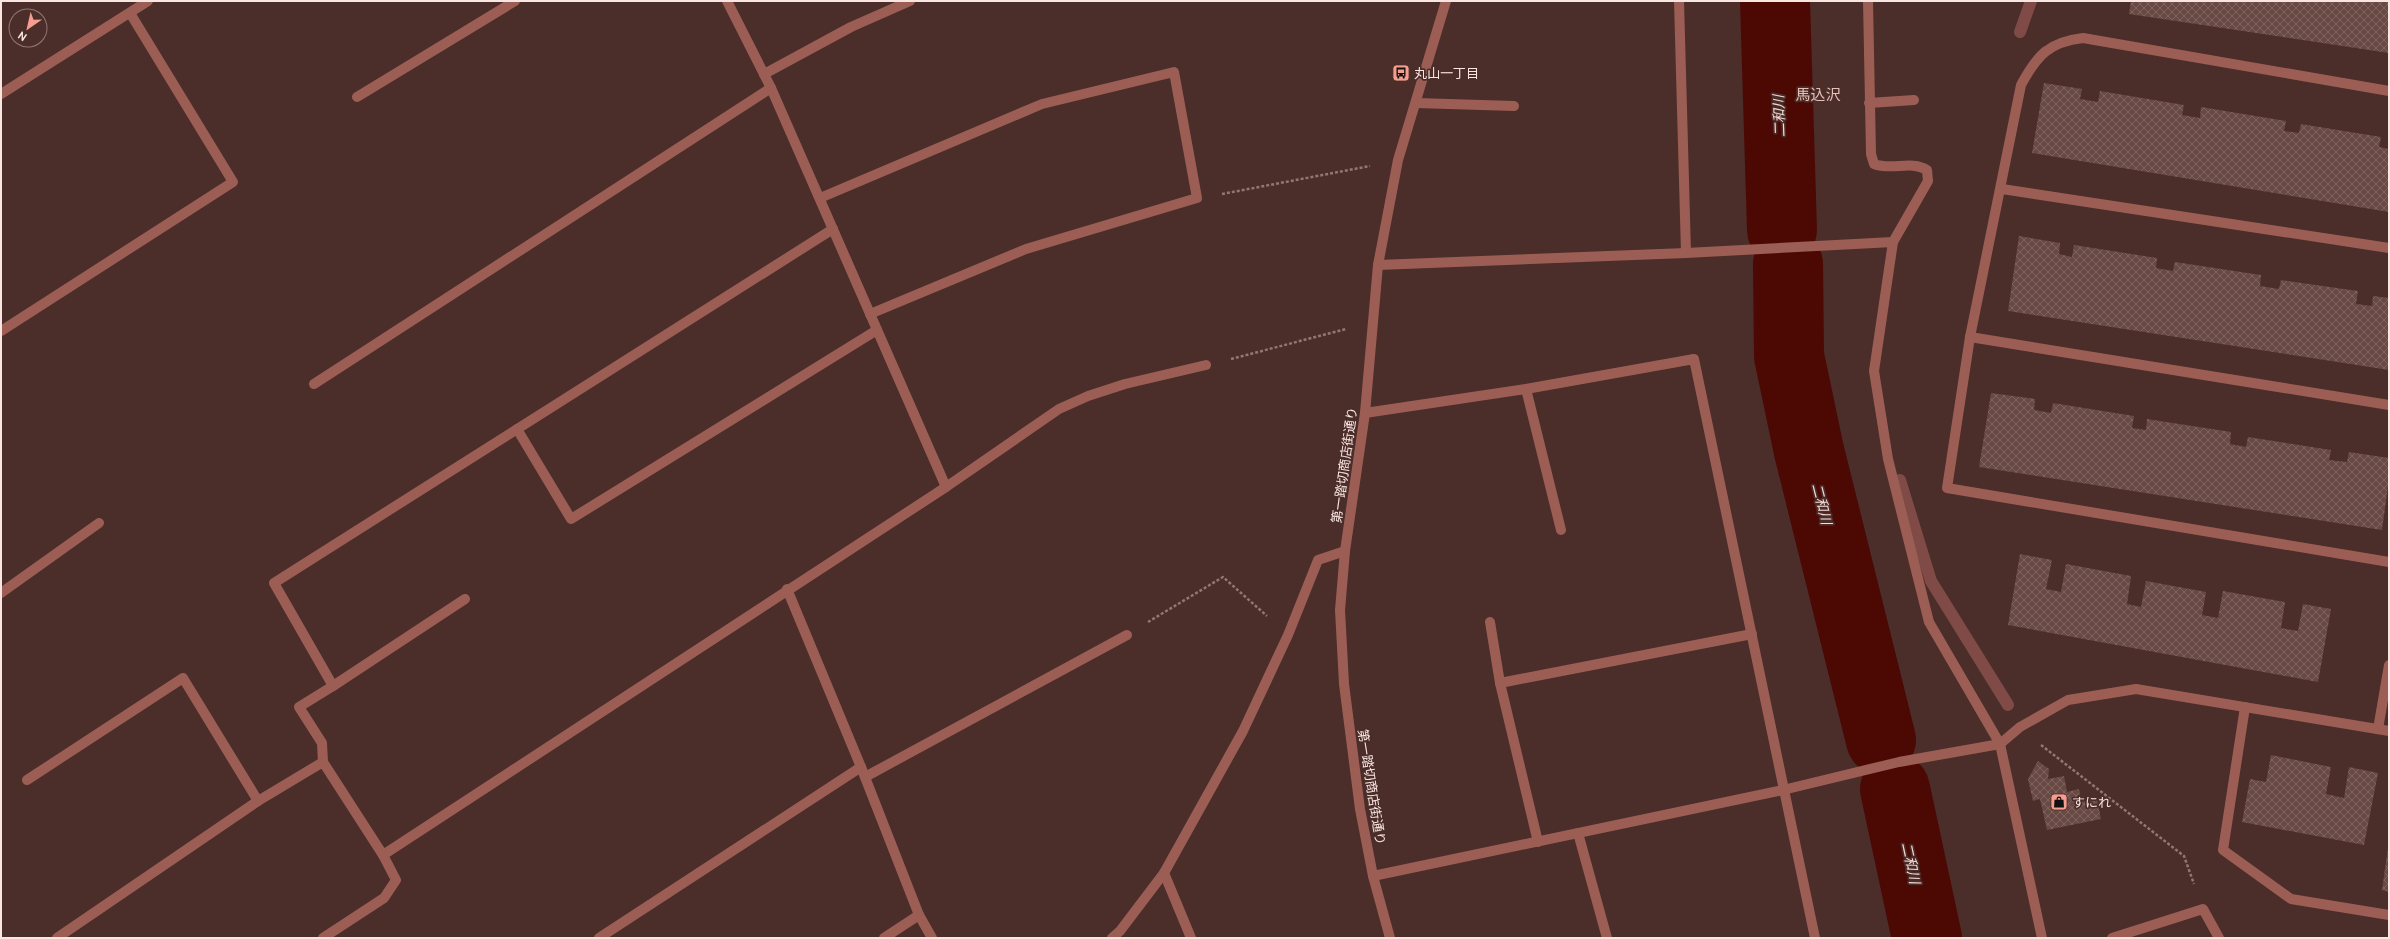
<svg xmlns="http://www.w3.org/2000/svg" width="2390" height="939" font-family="Cabin,'Noto Sans JP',sans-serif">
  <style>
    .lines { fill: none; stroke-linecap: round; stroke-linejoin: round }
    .stream { stroke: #804b47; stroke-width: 12 }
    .river { stroke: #4c0904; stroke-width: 70 }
    .building { fill: url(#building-cross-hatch) }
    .path { stroke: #917773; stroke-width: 2.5; stroke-dasharray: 3 2; stroke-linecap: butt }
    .minor { stroke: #9c5e54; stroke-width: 10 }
    .labels { text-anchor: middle; stroke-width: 3.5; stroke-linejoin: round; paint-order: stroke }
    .poi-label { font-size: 13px; fill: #f9e6e2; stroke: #4b2d29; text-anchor: start }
    .street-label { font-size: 13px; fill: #f9e6e2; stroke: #4b2d29 }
    .water-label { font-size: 14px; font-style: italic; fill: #f6dbd6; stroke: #4b2d29 }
    .quarter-label { font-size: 15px; fill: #e6c0b9; stroke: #4b2d29 }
  </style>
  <defs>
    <pattern id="building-cross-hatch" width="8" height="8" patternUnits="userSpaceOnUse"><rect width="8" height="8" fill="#694944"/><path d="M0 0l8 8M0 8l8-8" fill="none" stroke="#7f635f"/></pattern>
  </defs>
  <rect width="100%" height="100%" fill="#4b2d29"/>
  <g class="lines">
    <g class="stream">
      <path d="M2020,32L2031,1"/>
      <path d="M1900,480L1931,581L2008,705"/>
    </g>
    <g class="river">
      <path d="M1775,1L1782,230"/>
      <path d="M1788,264L1789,356L1809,451L1881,740"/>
      <path d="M1895,789L1927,938"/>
    </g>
  </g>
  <g class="building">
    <path d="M2131,1H2389V53L2129,14Z"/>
    <path d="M2044,83L2082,89L2080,99L2098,102L2100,91L2184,105L2182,115L2200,118L2201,107L2286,121L2284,131L2299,133L2301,124L2381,137L2379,147L2389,149V212L2032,153Z"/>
    <path d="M2019,236L2060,243L2059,254L2072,257L2074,245L2157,258L2156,268L2173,271L2175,262L2261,275L2260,286L2279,289L2281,280L2358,291L2356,304L2372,306L2373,296L2389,298V370L2008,311Z"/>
    <path d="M1991,393L2035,399L2034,410L2051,413L2053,403L2134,416L2132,428L2146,430L2147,419L2231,432L2230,444L2246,447L2248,437L2331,450L2329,460L2347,462L2349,452L2389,458V479L2382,530L1979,467Z"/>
    <path d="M2020,554L2052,560L2046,589L2061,592L2066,564L2131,576L2127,604L2141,607L2146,581L2206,592L2202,615L2218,618L2223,591L2285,602L2281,628L2298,631L2303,604L2331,609L2318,682L2008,625Z"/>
    <path d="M2271,755L2331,767L2326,794L2344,798L2349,767L2378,773L2364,845L2242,822L2250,779L2266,782Z"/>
    <path d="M2038,761L2049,769L2048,779L2064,776L2067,792L2079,789L2081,802L2097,799L2101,819L2047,830L2040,799L2033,801L2028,779Z"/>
    <path d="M2388,848H2389V892L2382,890Z"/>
  </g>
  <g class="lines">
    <g class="path">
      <path d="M1222,194L1370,166"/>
      <path d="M1231,359L1346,329"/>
      <path d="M1148,622L1223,577L1267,616"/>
      <path d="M2041,745L2184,856L2194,884"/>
    </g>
    <g class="minor">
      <path d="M727,1L771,88L946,487"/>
      <path d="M1679,1L1686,253"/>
      <path d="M1868,1L1871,154L1874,164C1892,171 1911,160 1927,170L1928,181L1893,242L1874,371L1888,459L1929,622L2000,744L2042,938"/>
      <path d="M764,74L851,27L910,1"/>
      <path d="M2389,91L2083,38C2049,42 2037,55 2021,85L1970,337L1947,488L2389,562"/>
      <path d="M1,94L148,1"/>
      <path d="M357,97L515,1"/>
      <path d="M1416,103L1514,106"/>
      <path d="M1869,103L1914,100"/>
      <path d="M2002,189L2389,248"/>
      <path d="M820,198L1042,104L1174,72L1197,198L1026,249L870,314"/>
      <path d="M1378,265L1686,253L1893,242"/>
      <path d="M1,331L233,182L130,13"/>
      <path d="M1970,337L2389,405"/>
      <path d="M314,384L771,88"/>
      <path d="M1526,389L1561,530"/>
      <path d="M1365,413L1526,389L1694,359L1815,938"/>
      <path d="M517,429L571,519L877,330"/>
      <path d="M787,589L861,767L919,915L932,938"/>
      <path d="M1,593L99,523"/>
      <path d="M1490,622L1500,683L1538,842"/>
      <path d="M1500,683L1752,634"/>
      <path d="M333,686L465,599"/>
      <path d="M2245,707L2223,850L2291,899L2389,915"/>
      <path d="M2378,729L2389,665"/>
      <path d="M323,762L322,743L299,707L333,686L274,583L833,229"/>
      <path d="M865,777L1127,635"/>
      <path d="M27,780L183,678L258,801"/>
      <path d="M1578,833L1607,938"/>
      <path d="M383,855L946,487L1059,409L1088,396L1125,384L1206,365"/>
      <path d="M1164,873L1191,938"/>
      <path d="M1373,876L1783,790L1899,762L2000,744L2020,727L2068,700L2136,689L2389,731"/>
      <path d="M57,938L258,801L323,762L383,855L396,880L384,898L323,938"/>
      <path d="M599,938L861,767"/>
      <path d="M884,938L919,915"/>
      <path d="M1112,938L1120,931L1164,873L1243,731L1288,635L1318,560L1345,551"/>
      <path d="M1390,938L1373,876L1360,809L1344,684L1340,610L1345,551L1365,413L1378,265L1398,160L1446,1"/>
      <path d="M2112,938L2203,909L2219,938"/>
    </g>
  </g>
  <defs>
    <g id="bus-square" transform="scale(0.9)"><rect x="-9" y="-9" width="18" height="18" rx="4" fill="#f59d8e" stroke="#4b2d29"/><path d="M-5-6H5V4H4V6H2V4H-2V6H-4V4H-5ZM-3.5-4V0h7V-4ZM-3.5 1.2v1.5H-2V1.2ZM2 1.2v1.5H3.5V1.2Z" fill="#111"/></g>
    <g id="shop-square" transform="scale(0.9)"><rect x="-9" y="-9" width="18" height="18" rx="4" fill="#f59d8e" stroke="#4b2d29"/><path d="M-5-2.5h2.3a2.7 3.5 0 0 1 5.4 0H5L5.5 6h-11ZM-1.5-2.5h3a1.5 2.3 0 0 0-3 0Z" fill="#111"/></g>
  </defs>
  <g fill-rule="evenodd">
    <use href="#bus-square" x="1401" y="73"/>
    <use href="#shop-square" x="2059" y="802"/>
  </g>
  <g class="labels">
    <g class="poi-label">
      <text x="1414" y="78">丸山一丁目</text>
      <text x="2072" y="807">すにれ</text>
    </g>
    <g class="street-label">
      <text transform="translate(1344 465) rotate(-82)" y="5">第一踏切商店街通り</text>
      <text transform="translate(1372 787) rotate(81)" y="5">第一踏切商店街通り</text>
    </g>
    <g class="water-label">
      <text transform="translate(1779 116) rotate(-92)" y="5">二和川</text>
      <text transform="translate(1822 504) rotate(76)" y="5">二和川</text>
      <text transform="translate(1911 863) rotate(78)" y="5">二和川</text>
    </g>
    <g class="quarter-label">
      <text x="1818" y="100">馬込沢</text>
    </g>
  </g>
  <rect width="2390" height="939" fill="none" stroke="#f9e6e2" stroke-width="4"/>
  <g transform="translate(28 28) rotate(214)"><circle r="19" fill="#4b2d29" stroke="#917773"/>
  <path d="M0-3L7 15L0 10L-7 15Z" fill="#f59d8e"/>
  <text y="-6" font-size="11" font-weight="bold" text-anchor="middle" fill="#f9e6e2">N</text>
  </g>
</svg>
